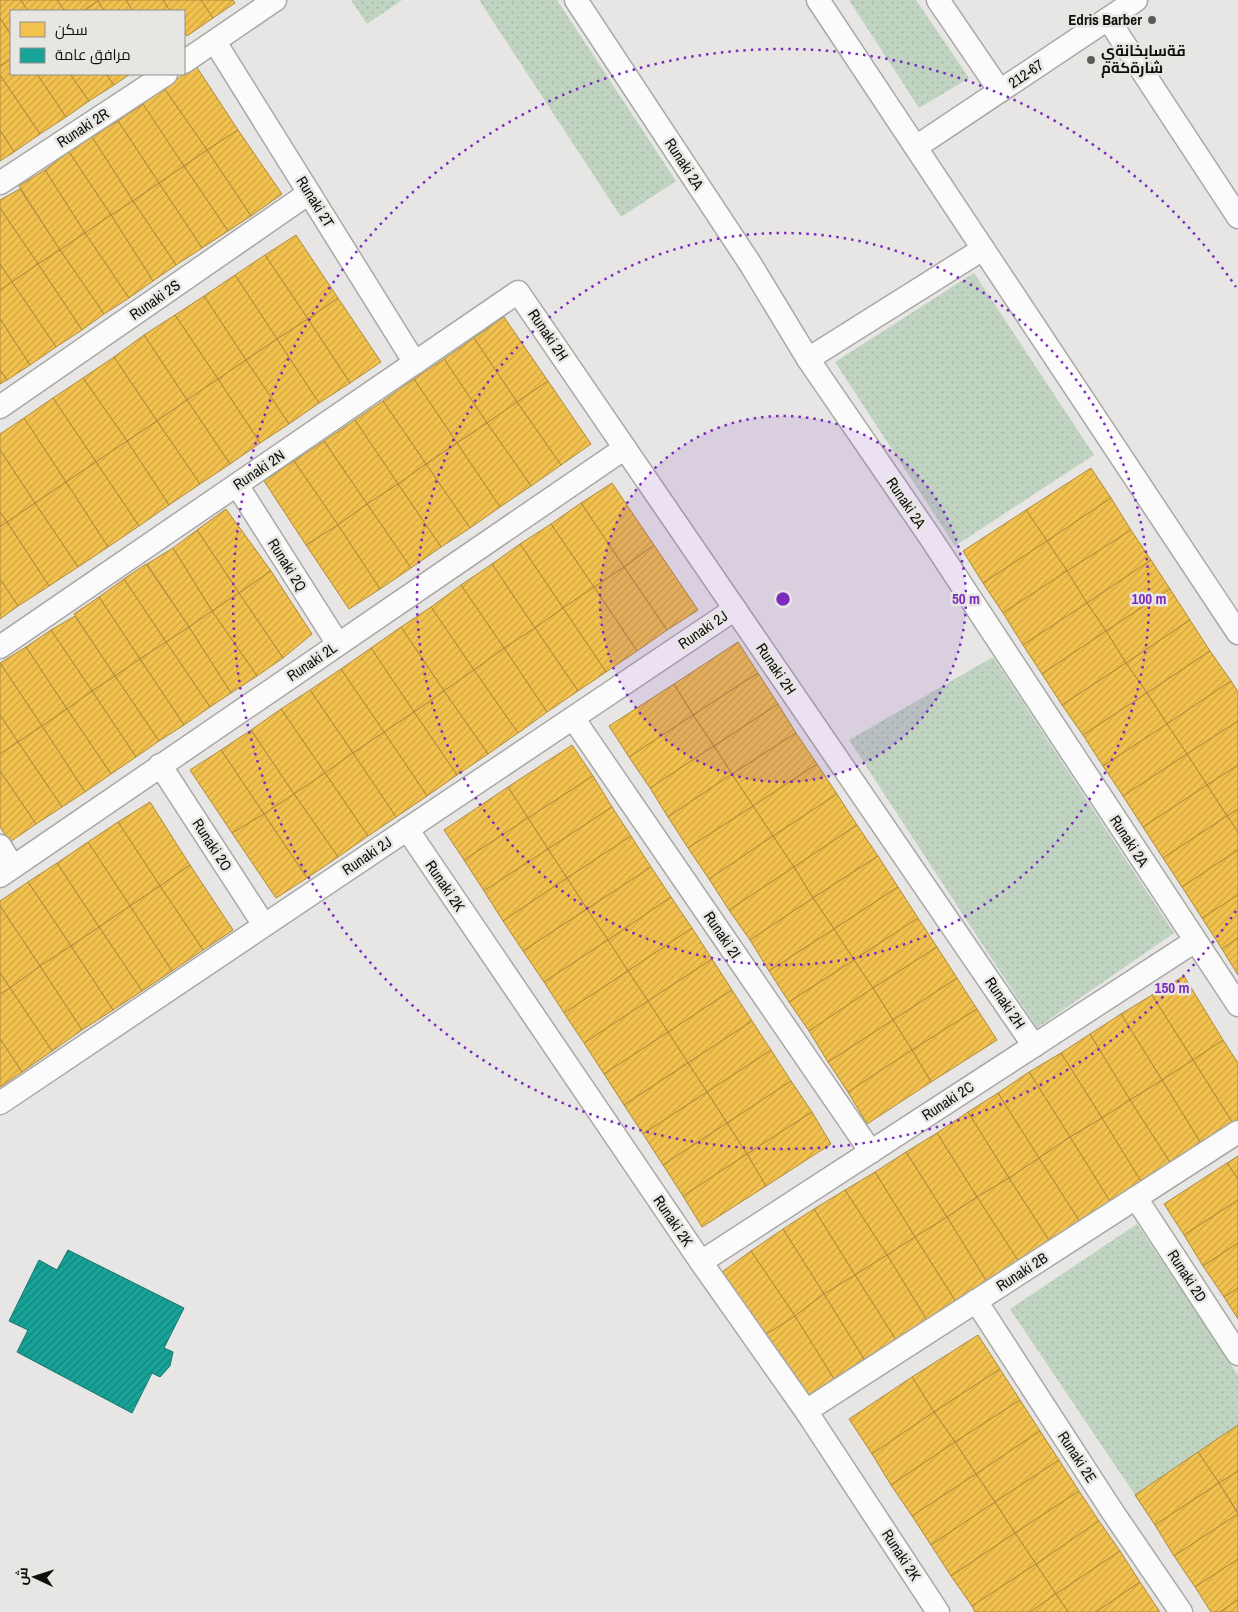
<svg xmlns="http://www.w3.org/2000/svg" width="1238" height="1612" font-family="'Archivo Narrow',Cairo,sans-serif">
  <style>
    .garden { fill: url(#garden-dots) }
    .homes { fill: url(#homes-hatch); stroke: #ae8b3a }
    .public { fill: url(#public-hatch); stroke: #14766e }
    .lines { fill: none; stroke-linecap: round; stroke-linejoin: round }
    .minor-casing { stroke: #a8a8a6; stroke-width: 25 }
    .minor { stroke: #fbfbfb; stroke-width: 22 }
    .ring { fill: none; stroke: #7b2cbf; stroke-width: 2.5; stroke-dasharray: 2.5 5 }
    .poi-dot { fill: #5a5a58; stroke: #e8e6e3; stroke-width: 2 }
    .labels { text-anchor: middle; stroke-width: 5; stroke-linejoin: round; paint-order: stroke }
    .poi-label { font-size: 15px; font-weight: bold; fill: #0e0e0c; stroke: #e8e6e3; text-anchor: end }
    .street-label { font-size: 15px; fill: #0e0e0c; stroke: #e8e6e3 }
    .centre { fill: #7b2cbf; stroke: #e8e6e3; stroke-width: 2.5 }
    .ring-label { font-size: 15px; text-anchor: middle; font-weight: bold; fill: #7b2cbf; stroke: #e8e6e3; stroke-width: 5; stroke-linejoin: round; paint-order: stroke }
  </style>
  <defs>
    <pattern id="garden-dots" width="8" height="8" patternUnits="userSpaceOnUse" patternTransform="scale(1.25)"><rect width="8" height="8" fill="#c1d4c2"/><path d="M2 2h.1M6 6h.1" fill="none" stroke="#a5b5a6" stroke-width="1.8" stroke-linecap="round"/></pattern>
    <pattern id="homes-hatch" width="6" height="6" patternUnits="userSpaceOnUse" patternTransform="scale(1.25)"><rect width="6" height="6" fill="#f2c14e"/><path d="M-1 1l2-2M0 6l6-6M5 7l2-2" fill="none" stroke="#cea543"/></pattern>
    <pattern id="public-hatch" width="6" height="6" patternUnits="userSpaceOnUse" patternTransform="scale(1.25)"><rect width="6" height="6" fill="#17a398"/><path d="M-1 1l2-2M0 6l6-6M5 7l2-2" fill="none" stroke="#13837a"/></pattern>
  </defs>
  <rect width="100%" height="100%" fill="#e7e6e4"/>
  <g class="garden">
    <path d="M351,0H402L367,24Z"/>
    <path d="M479,0H557L676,181L621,217Z"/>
    <path d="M849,0H916L969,78L919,108Z"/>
    <path d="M974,273L1094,455L955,546L835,362Z"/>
    <path d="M993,657L1174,933L1037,1028L849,740Z"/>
    <path d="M1137,1224L1238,1375V1425L1135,1495L1010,1309Z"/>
  </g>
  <g class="homes">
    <path d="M0,0H21L28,11H11V35L0,18Z"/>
    <path d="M21,0H57L65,11H28Z"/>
    <path d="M57,0H97L98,1L83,11H65Z"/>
    <path d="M100,0H126L133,11H104L98,1Z"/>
    <path d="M126,0H163L170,11H133Z"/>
    <path d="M163,0H201L213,18L187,36L184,31V11H170Z"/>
    <path d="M201,0H233L235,3L213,18Z"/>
    <path d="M98,1L104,11H83Z"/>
    <path d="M0,18L11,35V59L0,66Z"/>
    <path d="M11,59V74H37L66,117L40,134L0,75V66Z"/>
    <path d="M196,66L238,130L207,150L164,88Z"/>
    <path d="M37,74H70L89,101L66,117Z"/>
    <path d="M70,74H106L114,85L89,101Z"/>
    <path d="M106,74H130L114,85Z"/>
    <path d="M0,75L40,134L14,152L0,130Z"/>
    <path d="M164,88L207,150L184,166L141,103Z"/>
    <path d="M143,104L184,166L159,183L118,121Z"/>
    <path d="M118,121L159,183L133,201L92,137Z"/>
    <path d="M0,130L14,152L0,161Z"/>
    <path d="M238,130L282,194L251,216L207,150Z"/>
    <path d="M92,137L133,201L111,215L69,152Z"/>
    <path d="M207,150L251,216L228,231L184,166Z"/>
    <path d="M69,152L111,215L85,233L45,170Z"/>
    <path d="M184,166L228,231L202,248L159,183Z"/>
    <path d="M45,170L85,233L60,250L19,186Z"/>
    <path d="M159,183L202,248L176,265L133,201Z"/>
    <path d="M20,189L60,250L38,264L0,208V200Z"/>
    <path d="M133,201L176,265L153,281L111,215Z"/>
    <path d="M0,208L38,264L12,282L0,264Z"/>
    <path d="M111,215L153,281L129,298L85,233Z"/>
    <path d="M85,233L129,298L104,314L60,250Z"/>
    <path d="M296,235L338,298L308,319L265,255Z"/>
    <path d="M60,250L104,314L82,330L38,264Z"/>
    <path d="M265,255L308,319L277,339L235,275Z"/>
    <path d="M0,264L12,282L0,290Z"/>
    <path d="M38,264L82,330L56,347L12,282Z"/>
    <path d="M235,275L277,339L246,360L204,296Z"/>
    <path d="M12,282L56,347L30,365L0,319V290Z"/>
    <path d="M204,296L246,360L218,379L175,315Z"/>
    <path d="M338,298L381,362L350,383L308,319Z"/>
    <path d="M175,315L218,379L187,400L144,335Z"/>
    <path d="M504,317L548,381L517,402L474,338Z"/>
    <path d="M0,319L30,365L7,380L0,370Z"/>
    <path d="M308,319L350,383L319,403L277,339Z"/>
    <path d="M144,335L187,400L157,421L114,357Z"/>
    <path d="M474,338L517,402L487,423L444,359Z"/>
    <path d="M277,339L319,403L289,424L246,360Z"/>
    <path d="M114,357L157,421L127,441L83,378Z"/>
    <path d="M444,359L487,423L457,443L414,379Z"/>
    <path d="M246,360L289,424L260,443L218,379Z"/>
    <path d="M0,370L7,380L0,384Z"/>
    <path d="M83,378L127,441L96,462L53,398Z"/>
    <path d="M218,379L260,443L230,464L187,400Z"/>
    <path d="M414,379L457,443L426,464L383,401Z"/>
    <path d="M548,381L591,444L561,465L517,402Z"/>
    <path d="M53,398L96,462L66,482L24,418Z"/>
    <path d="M187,400L230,464L200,484L157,421Z"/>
    <path d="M383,401L426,464L398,484L355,420Z"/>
    <path d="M517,402L561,465L531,486L487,423Z"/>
    <path d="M24,418L66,482L35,503L0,450V434Z"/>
    <path d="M355,420L398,484L367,504L324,441Z"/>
    <path d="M157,421L200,484L169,505L127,441Z"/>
    <path d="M487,423L531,486L500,507L457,443Z"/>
    <path d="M127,441L169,505L139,526L96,462Z"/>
    <path d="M324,441L367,504L338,525L294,461Z"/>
    <path d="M457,443L500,507L470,528L426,464Z"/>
    <path d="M0,450L35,503L7,522L0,512Z"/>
    <path d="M294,461L338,525L306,545L264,481Z"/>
    <path d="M96,462L139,526L108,547L66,482Z"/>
    <path d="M426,464L470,528L441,547L398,484Z"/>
    <path d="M1091,468L1111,498L1047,541L1026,510Z"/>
    <path d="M66,482L108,547L78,567L35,503Z"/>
    <path d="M612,483L654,545L624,567L581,503Z"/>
    <path d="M398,484L441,547L411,568L367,504Z"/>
    <path d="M1111,498L1131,530L1067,571L1047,541Z"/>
    <path d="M35,503L78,567L49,586L7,522Z"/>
    <path d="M581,503L624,567L594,587L551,524Z"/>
    <path d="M367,504L411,568L380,589L338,525Z"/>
    <path d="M226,509L271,571L239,593L197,530Z"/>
    <path d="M1026,510L1047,541L983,583L963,551Z"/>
    <path d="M0,512L7,522L0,527Z"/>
    <path d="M7,522L49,586L18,606L0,579V527Z"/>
    <path d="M551,524L594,587L563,608L520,544Z"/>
    <path d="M338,525L380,589L349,609L306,545Z"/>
    <path d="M197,530L239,593L212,611L173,548Z"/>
    <path d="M1131,530L1151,560L1087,603L1067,571Z"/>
    <path d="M1047,541L1067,571L1003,613L983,583Z"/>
    <path d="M520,544L563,608L535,628L492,564Z"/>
    <path d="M654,545L698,610L667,630L624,567Z"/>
    <path d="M173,548L212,611L189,627L147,564Z"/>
    <path d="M1151,560L1170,589L1106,631L1087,603Z"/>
    <path d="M146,564L189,627L166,642L124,579Z"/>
    <path d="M492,564L535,628L504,648L461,585Z"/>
    <path d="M624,567L667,630L637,651L594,587Z"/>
    <path d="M271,571L312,634L283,658L239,593Z"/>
    <path d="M1067,571L1087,603L1023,645L1003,613Z"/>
    <path d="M0,579L18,606L0,619Z"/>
    <path d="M124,579L166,642L140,659L99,597Z"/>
    <path d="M461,585L504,648L474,670L431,607Z"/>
    <path d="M594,587L637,651L606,672L563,608Z"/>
    <path d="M1170,589L1190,620L1126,663L1106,631Z"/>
    <path d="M239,593L283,658L257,676L212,611Z"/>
    <path d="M99,597L140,659L115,676L74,614Z"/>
    <path d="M1087,603L1106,631L1042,674L1023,645Z"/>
    <path d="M431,607L474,670L444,691L401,627Z"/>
    <path d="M563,608L606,672L578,691L535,628Z"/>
    <path d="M212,611L257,676L231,693L189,627Z"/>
    <path d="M75,616L115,676L92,691L51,630Z"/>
    <path d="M1190,620L1210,651L1147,693L1126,663Z"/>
    <path d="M189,627L231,693L210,707L166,642Z"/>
    <path d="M401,627L444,691L414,712L371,648Z"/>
    <path d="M535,628L578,691L547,712L504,648Z"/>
    <path d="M51,630L92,691L67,709L26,647Z"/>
    <path d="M1106,631L1126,663L1062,705L1042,674Z"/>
    <path d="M166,642L210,707L184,725L140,659Z"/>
    <path d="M738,642L758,673L693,715L674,684Z"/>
    <path d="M26,647L67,709L42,726L0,663Z"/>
    <path d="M371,648L414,712L384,732L341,669Z"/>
    <path d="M504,648L547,712L518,733L474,670Z"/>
    <path d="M1210,651L1231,681L1167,724L1147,693Z"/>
    <path d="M140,659L184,725L159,741L115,676Z"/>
    <path d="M0,663L42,726L18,742L0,715Z"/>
    <path d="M1126,663L1147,693L1083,735L1062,705Z"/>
    <path d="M341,669L384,732L353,753L310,690Z"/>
    <path d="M474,670L518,733L488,754L444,691Z"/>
    <path d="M758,673L778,704L714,746L693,715Z"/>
    <path d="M115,676L159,741L136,757L92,691Z"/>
    <path d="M1231,681L1238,692V721L1187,754L1167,724Z"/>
    <path d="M674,684L693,715L629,757L609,726Z"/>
    <path d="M310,690L353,753L325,773L281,709Z"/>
    <path d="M92,691L136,757L111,774L67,709Z"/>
    <path d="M444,691L488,754L457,775L414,712Z"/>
    <path d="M1147,693L1167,724L1103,766L1083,735Z"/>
    <path d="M778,704L796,733L732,774L714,746Z"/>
    <path d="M67,709L111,774L85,792L42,726Z"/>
    <path d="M281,709L325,773L294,794L251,730Z"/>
    <path d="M414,712L457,775L427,796L384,732Z"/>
    <path d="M0,715L18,742L0,754Z"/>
    <path d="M693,715L714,746L650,788L629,757Z"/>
    <path d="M1238,721V765L1207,785L1187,754Z"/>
    <path d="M1167,724L1187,754L1123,796L1103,766Z"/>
    <path d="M42,726L85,792L62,807L18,742Z"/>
    <path d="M251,730L294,794L264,814L221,750Z"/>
    <path d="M384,732L427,796L396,817L353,753Z"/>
    <path d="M796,733L817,764L753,806L732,774Z"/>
    <path d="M18,742L62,807L36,824L0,771V754Z"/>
    <path d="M572,745L593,776L528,818L508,787Z"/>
    <path d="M714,746L732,774L668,817L650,788Z"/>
    <path d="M221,750L264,814L232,833L190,770Z"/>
    <path d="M353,753L396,817L368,836L325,773Z"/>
    <path d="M1187,754L1207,785L1143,827L1123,796Z"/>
    <path d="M817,764L837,794L773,836L753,806Z"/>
    <path d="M1238,765V809L1227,816L1207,785Z"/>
    <path d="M0,771L36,824L10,842L0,827Z"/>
    <path d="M325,773L368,836L338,857L294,794Z"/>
    <path d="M732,774L753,806L688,848L668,817Z"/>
    <path d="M593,776L612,807L548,849L528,818Z"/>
    <path d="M1207,785L1227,816L1163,858L1143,827Z"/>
    <path d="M508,787L528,818L464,860L444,830Z"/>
    <path d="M294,794L338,857L307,878L264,814Z"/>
    <path d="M837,794L857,825L794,867L773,836Z"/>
    <path d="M150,802L190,865L160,886L118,822Z"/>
    <path d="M753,806L773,836L709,879L688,848Z"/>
    <path d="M612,807L631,836L567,878L548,849Z"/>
    <path d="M1238,809V832L1227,816Z"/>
    <path d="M264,814L307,878L276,898L232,833Z"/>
    <path d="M1227,816L1238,832V850L1182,887L1163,858Z"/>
    <path d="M528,818L548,849L484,891L464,860Z"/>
    <path d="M118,822L160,886L130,906L88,842Z"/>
    <path d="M857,825L878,856L813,898L794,867Z"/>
    <path d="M631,836L651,867L587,909L567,878Z"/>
    <path d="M773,836L794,867L729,910L709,879Z"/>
    <path d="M88,842L130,906L99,927L57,863Z"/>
    <path d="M548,849L567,878L503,921L484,891Z"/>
    <path d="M1238,850V895L1202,918L1182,887Z"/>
    <path d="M878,856L898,887L834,929L813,898Z"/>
    <path d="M57,863L99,927L71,946L28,882Z"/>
    <path d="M190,865L233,930L203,950L160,886Z"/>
    <path d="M651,867L671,897L608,940L587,909Z"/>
    <path d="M794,867L813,898L750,940L729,910Z"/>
    <path d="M567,878L587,909L523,951L503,921Z"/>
    <path d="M28,882L71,946L40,966L0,906V901Z"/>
    <path d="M160,886L203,950L172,971L130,906Z"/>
    <path d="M898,887L918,918L854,960L834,929Z"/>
    <path d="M1238,895V938L1222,949L1202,918Z"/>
    <path d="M671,897L692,928L628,971L608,940Z"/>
    <path d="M813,898L834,929L769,971L750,940Z"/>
    <path d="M0,906L40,966L10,988L0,973Z"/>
    <path d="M130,906L172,971L142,991L99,927Z"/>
    <path d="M587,909L608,940L544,982L523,951Z"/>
    <path d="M918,918L937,947L873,988L854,960Z"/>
    <path d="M99,927L142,991L113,1010L71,946Z"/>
    <path d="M692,928L712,959L648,1001L628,971Z"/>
    <path d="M834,929L854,960L789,1002L769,971Z"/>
    <path d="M1238,938V975L1222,949Z"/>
    <path d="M608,940L628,971L564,1013L544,982Z"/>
    <path d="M71,946L113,1010L82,1030L40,966Z"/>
    <path d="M937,947L957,978L893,1020L873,988Z"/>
    <path d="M712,959L732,990L668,1032L648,1001Z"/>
    <path d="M854,960L873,988L809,1031L789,1002Z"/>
    <path d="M40,966L82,1030L52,1051L10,988Z"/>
    <path d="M628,971L648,1001L584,1043L564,1013Z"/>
    <path d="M0,973L10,988L0,994Z"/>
    <path d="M1184,976L1223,1040L1193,1060L1152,995Z"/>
    <path d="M957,978L977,1009L912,1050L893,1020Z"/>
    <path d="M10,988L52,1051L22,1072L0,1039V994Z"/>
    <path d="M873,988L893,1020L828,1062L809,1031Z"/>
    <path d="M732,990L752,1021L688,1063L668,1032Z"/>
    <path d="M1152,995L1193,1060L1162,1080L1121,1014Z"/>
    <path d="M648,1001L668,1032L604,1074L584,1043Z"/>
    <path d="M977,1009L997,1040L931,1082L912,1050Z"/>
    <path d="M1121,1014L1162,1080L1130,1100L1090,1034Z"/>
    <path d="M893,1020L912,1050L848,1092L828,1062Z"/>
    <path d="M752,1021L771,1050L707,1092L688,1063Z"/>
    <path d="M668,1032L688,1063L624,1105L604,1074Z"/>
    <path d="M1090,1034L1130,1100L1102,1118L1061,1053Z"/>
    <path d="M0,1039L22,1072L0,1087Z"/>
    <path d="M1223,1040L1238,1063V1123L1234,1125L1193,1060Z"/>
    <path d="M771,1050L791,1081L727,1123L707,1092Z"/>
    <path d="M912,1050L931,1082L867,1124L848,1092Z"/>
    <path d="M1061,1053L1102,1118L1070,1137L1029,1072Z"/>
    <path d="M1193,1060L1234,1125L1202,1145L1162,1080Z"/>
    <path d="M688,1063L707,1092L643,1134L624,1105Z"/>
    <path d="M1029,1072L1070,1137L1039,1158L998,1093Z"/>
    <path d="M1162,1080L1202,1145L1171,1164L1130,1100Z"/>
    <path d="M791,1081L812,1112L747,1154L727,1123Z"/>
    <path d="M707,1092L727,1123L663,1165L643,1134Z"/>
    <path d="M998,1093L1039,1158L1009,1178L968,1112Z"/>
    <path d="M1130,1100L1171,1164L1142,1183L1102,1118Z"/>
    <path d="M812,1112L831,1144L766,1186L747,1154Z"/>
    <path d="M968,1112L1009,1178L977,1197L937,1133Z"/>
    <path d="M1102,1118L1142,1183L1111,1203L1070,1137Z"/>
    <path d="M727,1123L747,1154L683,1196L663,1165Z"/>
    <path d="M937,1133L977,1197L947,1217L906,1152Z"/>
    <path d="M1070,1137L1111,1203L1080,1222L1039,1158Z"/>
    <path d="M906,1152L947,1217L915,1237L875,1172Z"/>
    <path d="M747,1154L766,1186L702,1227L683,1196Z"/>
    <path d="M1238,1156V1179L1227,1163Z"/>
    <path d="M1039,1158L1080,1222L1050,1242L1009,1178Z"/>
    <path d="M1227,1163L1238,1179V1200L1184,1235L1164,1204Z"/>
    <path d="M875,1172L915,1237L887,1255L845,1190Z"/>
    <path d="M1009,1178L1050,1242L1019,1262L977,1197Z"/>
    <path d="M845,1190L887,1255L855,1275L814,1209Z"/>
    <path d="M977,1197L1019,1262L987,1282L947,1217Z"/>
    <path d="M1238,1200V1243L1203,1266L1184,1235Z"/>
    <path d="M814,1209L855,1275L824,1294L783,1229Z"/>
    <path d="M947,1217L987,1282L956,1302L915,1237Z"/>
    <path d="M783,1229L824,1294L795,1316L751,1251Z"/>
    <path d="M915,1237L956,1302L927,1320L887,1255Z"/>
    <path d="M1238,1243V1288L1224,1297L1203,1266Z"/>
    <path d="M751,1251L795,1316L765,1335L722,1272Z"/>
    <path d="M887,1255L927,1320L896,1340L855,1275Z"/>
    <path d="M855,1275L896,1340L864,1359L824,1294Z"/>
    <path d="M1238,1288V1319L1224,1297Z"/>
    <path d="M824,1294L864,1359L834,1379L795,1316Z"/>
    <path d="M795,1316L834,1379L805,1398L765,1335Z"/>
    <path d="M978,1335L1000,1369L934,1412L912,1377Z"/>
    <path d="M1000,1369L1020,1400L955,1442L934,1412Z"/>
    <path d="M912,1377L934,1412L872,1454L849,1419Z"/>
    <path d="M1020,1400L1040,1431L976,1474L955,1442Z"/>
    <path d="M934,1412L955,1442L891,1485L872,1454Z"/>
    <path d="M1238,1425V1471L1219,1483L1198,1452Z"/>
    <path d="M1040,1431L1059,1460L995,1502L976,1474Z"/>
    <path d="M955,1442L976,1474L912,1516L891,1485Z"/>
    <path d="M1198,1452L1219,1483L1155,1525L1135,1495Z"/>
    <path d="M1059,1460L1079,1491L1015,1533L995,1502Z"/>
    <path d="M1238,1471V1513L1219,1483Z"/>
    <path d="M976,1474L995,1502L931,1545L912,1516Z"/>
    <path d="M1219,1483L1238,1514L1174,1556L1155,1525Z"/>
    <path d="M1079,1491L1099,1521L1036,1564L1015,1533Z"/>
    <path d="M995,1502L1015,1533L951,1576L931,1545Z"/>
    <path d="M1238,1514V1559L1195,1587L1174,1556Z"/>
    <path d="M1099,1521L1120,1551L1056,1594L1036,1564Z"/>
    <path d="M1015,1533L1036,1564L972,1606L951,1576Z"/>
    <path d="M1120,1551L1140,1582L1096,1612H1068L1056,1594Z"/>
    <path d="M1238,1559V1600L1220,1612H1211L1195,1587Z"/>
    <path d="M1036,1564L1056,1594L1030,1612H975L972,1606Z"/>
    <path d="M1140,1582L1160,1612H1096Z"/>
    <path d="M1056,1594L1068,1612H1030Z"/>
    <path d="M1238,1600V1612H1220Z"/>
  </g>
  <path class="public" d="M68,1250L184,1308L164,1348L173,1352L170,1366L160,1377L152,1373L132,1413L17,1352L28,1330L9,1321L39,1260L57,1270Z"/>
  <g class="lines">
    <g class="minor-casing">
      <g id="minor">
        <path d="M576,0L751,265L808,359L930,537L1238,1005"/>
        <path d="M818,0L1238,633"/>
        <path d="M938,0L1000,91"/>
        <path d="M1108,19L1238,217"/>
        <path d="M215,42L415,363"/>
        <path d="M184,62L275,0"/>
        <path d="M916,147L1136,0"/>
        <path d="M0,183L166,74"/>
        <path d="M808,359L983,249"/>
        <path d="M0,407L309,193"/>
        <path d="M237,485L338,644"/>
        <path d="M0,647L518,292L1034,1046"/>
        <path d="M573,718L871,1152"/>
        <path d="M160,765L264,925"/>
        <path d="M407,829L701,1262L806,1411L938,1612"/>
        <path d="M0,846L13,867"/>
        <path d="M0,876L625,448"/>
        <path d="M0,1103L735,609"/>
        <path d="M1136,1198L1238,1354"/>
        <path d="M701,1262L1195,941"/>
        <path d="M976,1301L1112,1511L1181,1612"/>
        <path d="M806,1411L1238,1132"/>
      </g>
    </g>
    <use href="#minor" class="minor"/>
  </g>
  <circle cx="783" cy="599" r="183" fill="#7b2cbf" fill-opacity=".12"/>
  <g class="ring">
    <circle cx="783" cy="599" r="183"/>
    <circle cx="783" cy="599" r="366"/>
    <path d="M1236 911A550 550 0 1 1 1236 287"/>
  </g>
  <g class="poi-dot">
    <circle cx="1152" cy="20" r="5"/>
    <circle cx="1091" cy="60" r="5"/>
  </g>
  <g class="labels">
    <g class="poi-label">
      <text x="1142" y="25">Edris Barber</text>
      <text x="1101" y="56" text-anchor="start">قةسابخانةي<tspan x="1101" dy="17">شارةكةم</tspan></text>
    </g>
    <g class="street-label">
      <text transform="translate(1026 74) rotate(-34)" y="5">212-67</text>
      <text transform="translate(83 128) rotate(-33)" y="5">Runaki 2R</text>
      <text transform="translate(684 164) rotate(57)" y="5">Runaki 2A</text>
      <text transform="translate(315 202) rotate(58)" y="5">Runaki 2T</text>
      <text transform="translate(155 300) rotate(-35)" y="5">Runaki 2S</text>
      <text transform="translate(548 335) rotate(56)" y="5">Runaki 2H</text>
      <text transform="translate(259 470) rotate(-34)" y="5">Runaki 2N</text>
      <text transform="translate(906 503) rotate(56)" y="5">Runaki 2A</text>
      <text transform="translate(287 565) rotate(58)" y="5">Runaki 2Q</text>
      <text transform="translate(703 630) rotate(-34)" y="5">Runaki 2J</text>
      <text transform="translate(312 662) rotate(-34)" y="5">Runaki 2L</text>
      <text transform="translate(776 669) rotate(56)" y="5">Runaki 2H</text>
      <text transform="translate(1129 841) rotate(57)" y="5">Runaki 2A</text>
      <text transform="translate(212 845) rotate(57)" y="5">Runaki 2O</text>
      <text transform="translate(367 856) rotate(-34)" y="5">Runaki 2J</text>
      <text transform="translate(445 886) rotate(56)" y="5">Runaki 2K</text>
      <text transform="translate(722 935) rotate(56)" y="5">Runaki 2I</text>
      <text transform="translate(1005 1003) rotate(56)" y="5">Runaki 2H</text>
      <text transform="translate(948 1101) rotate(-33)" y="5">Runaki 2C</text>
      <text transform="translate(673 1221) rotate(56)" y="5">Runaki 2K</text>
      <text transform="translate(1022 1272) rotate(-33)" y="5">Runaki 2B</text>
      <text transform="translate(1187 1276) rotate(57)" y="5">Runaki 2D</text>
      <text transform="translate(1077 1457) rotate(57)" y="5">Runaki 2E</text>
      <text transform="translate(901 1555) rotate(57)" y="5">Runaki 2K</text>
    </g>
  </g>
  <circle cx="783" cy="599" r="8" class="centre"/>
  <g class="ring-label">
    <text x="966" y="604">50 m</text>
    <text x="1149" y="604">100 m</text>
    <text x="1172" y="993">150 m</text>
  </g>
  <rect x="10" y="10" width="175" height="65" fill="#e8e6e3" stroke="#91908d"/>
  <rect x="20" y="22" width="25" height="15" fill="#f2c14e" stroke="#91908d"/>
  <text x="55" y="35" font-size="15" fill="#0e0e0c">سكن</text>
  <rect x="20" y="48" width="25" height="15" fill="#17a398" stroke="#91908d"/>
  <text x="55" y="60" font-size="15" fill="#0e0e0c">مرافق عامة</text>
  <g transform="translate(35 1577) rotate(274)" stroke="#e8e6e3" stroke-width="4" paint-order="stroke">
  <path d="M0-4L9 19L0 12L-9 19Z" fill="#0e0e0c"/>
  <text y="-8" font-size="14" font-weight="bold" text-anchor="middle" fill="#0e0e0c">ش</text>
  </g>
</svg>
